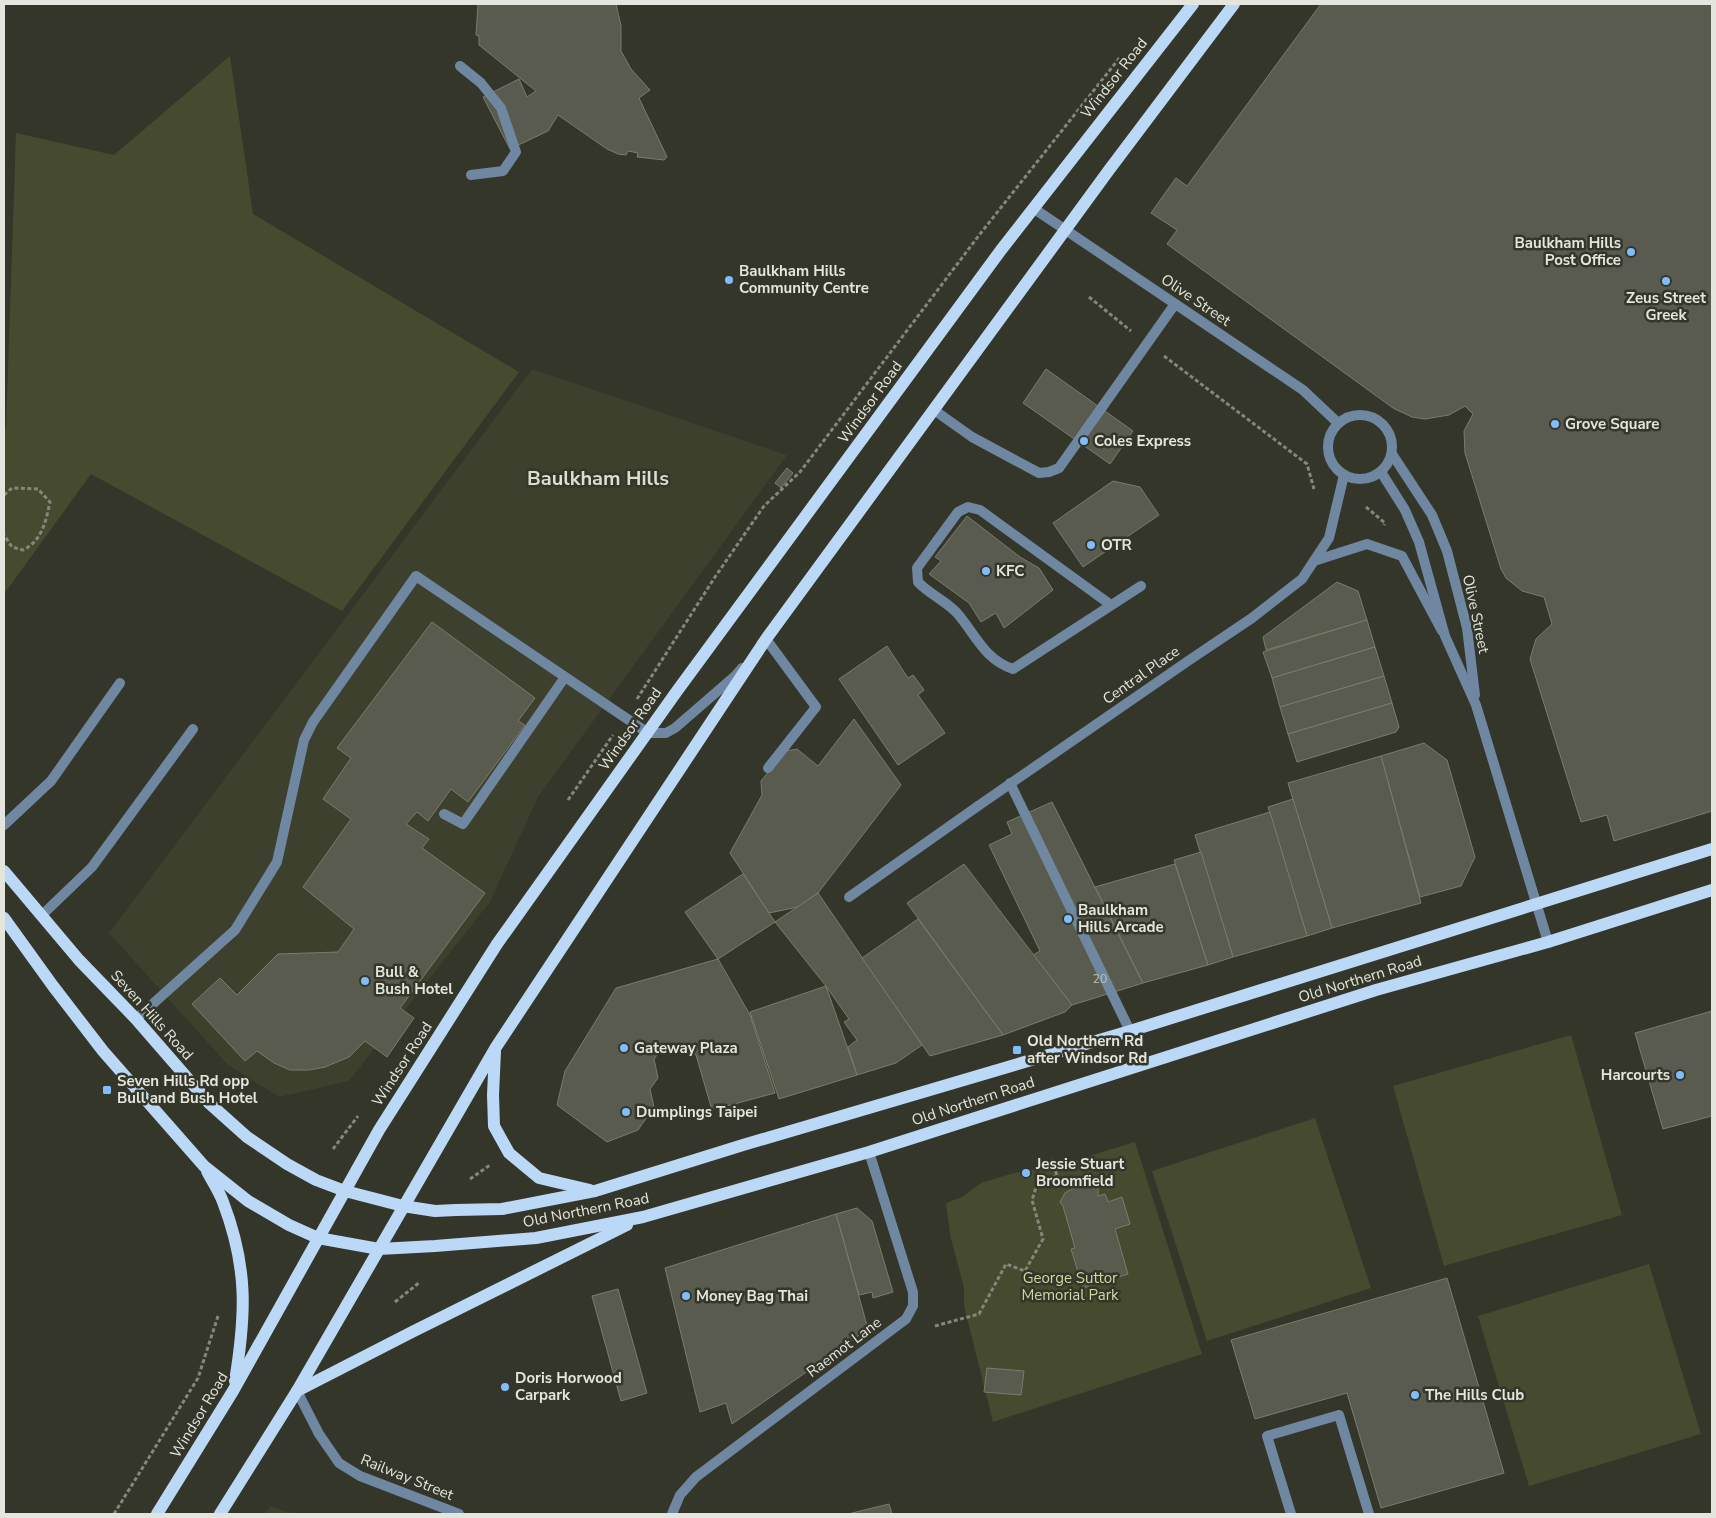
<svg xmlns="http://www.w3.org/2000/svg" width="1716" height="1518" font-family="'Nunito Sans',sans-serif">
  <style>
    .built { fill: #3c402c }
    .green { fill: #464b2f }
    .building { fill: #585b4d; stroke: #797d6d }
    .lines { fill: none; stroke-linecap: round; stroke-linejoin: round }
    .path { stroke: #84877b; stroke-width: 3; stroke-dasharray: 4 2.5; stroke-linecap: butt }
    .service { stroke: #6f87a1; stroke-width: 10 }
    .pedestrian { stroke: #6f87a1; stroke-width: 10 }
    .minor { stroke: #6f87a1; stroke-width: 10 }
    .tertiary { stroke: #6f87a1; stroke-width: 10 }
    .primary { stroke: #bbd8f7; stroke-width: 12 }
    .poi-dot { fill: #80bdfa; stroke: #333628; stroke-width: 2 }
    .labels { text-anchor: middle; stroke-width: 5; stroke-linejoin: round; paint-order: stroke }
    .number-label { font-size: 12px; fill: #c1c3b9 }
    .street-label { font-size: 15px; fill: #e4e6dd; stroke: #333628 }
    .poi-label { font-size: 15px; font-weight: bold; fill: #e4e6dd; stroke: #333628; text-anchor: start }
    .park-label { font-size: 15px; fill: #ced9a1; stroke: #333628 }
    .district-label { font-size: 20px; font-weight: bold; fill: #dbdfce; stroke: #333628 }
  </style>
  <rect width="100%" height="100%" fill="#333628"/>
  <g class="built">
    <path d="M532,369L787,455L538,797L490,902L349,1081L279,1097L228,1065L109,933Z"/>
    <path d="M270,1506L293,1514H265Z"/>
  </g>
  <g class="green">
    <path d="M230,56L253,214L519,372L342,611L91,474L4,594V431L6,428L16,133L114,155Z"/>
    <path d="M1571,1035L1622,1215L1444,1266L1393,1086Z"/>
    <path d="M1315,1118L1371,1288L1207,1341L1152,1171Z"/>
    <path d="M1135,1142L1202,1354L993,1422L964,1306V1288L950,1235L946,1203L962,1197L981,1183L1010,1174L1069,1162Z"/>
    <path d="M1649,1264L1701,1434L1529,1486L1478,1316Z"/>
  </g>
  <g class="building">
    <path d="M478,4H616L621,26V51L631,69L650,90L639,98L667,157L664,160L637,157L638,153L628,151L626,155L618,154L607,149L558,115L548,131L510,149L483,97L519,79L527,97L536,91L479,45V36L476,35Z"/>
    <path d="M1321,4H1712V811L1614,841L1607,815L1581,822L1530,659L1536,639L1552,624L1544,597L1522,591L1506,578L1501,569L1465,453L1464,431L1473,414L1465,406L1449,415L1425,419L1412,417L1393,408L1167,244L1177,230L1151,213L1176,178L1187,186Z"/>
    <path d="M1046,369L1133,431L1110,464L1023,403Z"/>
    <path d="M787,468L793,473L781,488L775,483Z"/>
    <path d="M1113,481L1140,487L1159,515L1083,567L1053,523Z"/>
    <path d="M967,516L1020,557L1039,568L1053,590L1004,628L996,613L981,622L969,603L929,574L941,561L935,557Z"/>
    <path d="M1337,582L1358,591L1367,620L1266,650L1263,637Z"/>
    <path d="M1367,620L1375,647L1272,678L1263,652Z"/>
    <path d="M432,622L535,698L518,721L525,725L468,802L451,789L428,821L417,812L406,824L429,839L422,848L485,893L400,1008L414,1018L387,1057L365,1041L349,1057L325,1067L309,1070H290L274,1063L257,1051L245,1061L192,1004L220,978L237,995L278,954L338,952L354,929L303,887L351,819L323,799L351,758L337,748Z"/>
    <path d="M887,646L908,678L913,675L924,690L918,695L945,733L898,765L839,679Z"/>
    <path d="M1375,647L1384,676L1280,707L1272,678Z"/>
    <path d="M1384,676L1392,703L1288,734L1280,707Z"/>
    <path d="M1392,703L1399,727L1396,732L1297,762L1288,734Z"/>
    <path d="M854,719L901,785L818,893L798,907L769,913L730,853L762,795L761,781L786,751L797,749L818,766Z"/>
    <path d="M1424,743L1447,760L1475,857L1461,886L1420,897L1381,756Z"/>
    <path d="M1381,756L1421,903L1332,928L1288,783Z"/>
    <path d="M1293,799L1332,928L1307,936L1268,807Z"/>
    <path d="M1052,802L1143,983L1072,1005L1033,955L1040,951L989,845L1012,834L1007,822Z"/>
    <path d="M1270,812L1307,936L1233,957L1195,835Z"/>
    <path d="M1201,852L1233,957L1208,965L1174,860Z"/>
    <path d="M964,864L1072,1005L1065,1012L1003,1035L907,903Z"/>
    <path d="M1175,864L1208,965L1143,983L1095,887Z"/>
    <path d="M743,874L775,922L718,959L685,912Z"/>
    <path d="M818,893L922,1045L896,1063L857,1075L848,1047L857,1040L844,1022L849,1019L826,986L775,922Z"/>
    <path d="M918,919L1003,1035L930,1056L862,958Z"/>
    <path d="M718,959L750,1015L775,1093L712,1110L696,1055L677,1044L660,1051L654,1059L658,1078L650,1089L654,1107L638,1130L607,1142L557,1105L565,1071L616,988Z"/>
    <path d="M826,986L857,1075L779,1099L750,1012Z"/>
    <path d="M1712,1011V1116L1663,1129L1635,1033Z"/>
    <path d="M1092,1178L1098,1183V1196L1105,1194L1108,1202L1122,1197L1130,1224L1115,1229L1128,1274L1083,1288L1071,1249L1075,1248L1063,1206L1060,1202L1065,1193Z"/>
    <path d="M857,1208L872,1221L893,1292L873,1298L872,1292L859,1295L836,1214Z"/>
    <path d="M836,1214L868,1329L732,1424L726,1403L700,1412L665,1268Z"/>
    <path d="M1447,1278L1504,1473L1381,1508L1347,1393L1255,1419L1231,1340Z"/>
    <path d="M618,1289L647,1393L621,1401L592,1296Z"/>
    <path d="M987,1368L1024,1371L1021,1395L984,1392Z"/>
    <path d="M889,1504L892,1514H848Z"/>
  </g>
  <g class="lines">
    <g class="path">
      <path d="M1089,297L1131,331"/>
      <path d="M1164,356L1307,464L1314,489"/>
      <path d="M4,495L12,488L38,489L50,502C46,521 42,541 23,550L12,547L4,535"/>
      <path d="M1366,507L1385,523L1384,525"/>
      <path d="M637,699L715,577L764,506L800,472L980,234L1121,56"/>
      <path d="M568,800L613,735"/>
      <path d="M333,1149L358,1116"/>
      <path d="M470,1179L490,1165"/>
      <path d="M395,1302L420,1282"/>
      <path d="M935,1326L979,1314L1006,1264L1025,1271L1043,1239L1032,1200L1038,1181L1057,1176L1051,1157"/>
      <path d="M114,1514L198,1378L218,1316"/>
    </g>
    <g class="service">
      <path d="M460,66L481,83L501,108L516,152L503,171L471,175"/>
      <path d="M934,410L972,437L1039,473L1049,472L1059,468L1175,304"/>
      <path d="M1111,605L980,510L968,507L958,512L917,568L918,582C929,594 946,601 957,613C976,635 984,659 1013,669L1141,586"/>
      <path d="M762,643L766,639L816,707L768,768"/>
      <path d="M444,814L463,824L565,677"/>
      <path d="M4,825L51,781L120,683"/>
      <path d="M849,897L978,806"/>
      <path d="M42,915L92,867L193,729"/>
      <path d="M136,1019L235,930L277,862L304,740L313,722L416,576L648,733H666L675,728L735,676L742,668"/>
      <path d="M1291,1514L1267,1436L1339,1415L1369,1514"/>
    </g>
    <path class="pedestrian" d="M1010,783L1130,1031"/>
    <g class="minor">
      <path d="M1314,561L1367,544L1402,556L1442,631"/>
      <path d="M978,806L1188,661L1252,618L1302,579L1329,538L1344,475"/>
      <path d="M297,1391L319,1434L339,1463L360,1476L459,1514"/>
      <path d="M672,1514L680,1495L696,1477L906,1319L913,1306V1292L869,1152"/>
    </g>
    <g class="tertiary">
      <path d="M1033,208L1303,390L1338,423"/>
      <circle cx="1360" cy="447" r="32"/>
      <path d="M1392,454L1432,515L1447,551L1467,628L1475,695"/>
      <path d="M1381,472L1405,510L1419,542L1445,636L1476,705L1548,942"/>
    </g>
    <g class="primary">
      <path d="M4,871L79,960L136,1019L209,1103L247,1137L287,1164L316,1180L345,1191L403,1206L435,1211L456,1210L502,1209L595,1191L743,1145L1130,1031L1712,849"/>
      <path d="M4,918L53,986L103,1051L204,1166L248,1201L289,1225L318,1238L379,1249L435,1246L536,1238L643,1217L869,1152L1376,990L1548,942L1712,890"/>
      <path d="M495,1051L493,1095L494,1126L509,1153L539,1178L590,1190"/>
      <path d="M207,1171C212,1181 219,1191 223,1202C248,1267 246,1314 235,1381"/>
      <path d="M297,1391L412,1332L627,1225"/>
      <path d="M157,1514L233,1391L379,1130L497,944L677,691L1001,250L1193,4"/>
      <path d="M220,1514L297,1391L496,1047L766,639L1109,170L1234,4"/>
    </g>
  </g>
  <g class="poi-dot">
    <circle cx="1631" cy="252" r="5"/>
    <circle cx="729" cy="280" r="5"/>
    <circle cx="1666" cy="281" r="5"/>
    <circle cx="1555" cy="424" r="5"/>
    <circle cx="1084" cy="441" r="5"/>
    <circle cx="1091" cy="545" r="5"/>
    <circle cx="986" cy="571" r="5"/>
    <circle cx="1068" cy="919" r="5"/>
    <circle cx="365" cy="981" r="5"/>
    <circle cx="624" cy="1048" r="5"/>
    <rect x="1012" y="1045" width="10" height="10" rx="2.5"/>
    <circle cx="1680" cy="1075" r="5"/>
    <rect x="102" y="1085" width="10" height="10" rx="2.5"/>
    <circle cx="626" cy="1112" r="5"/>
    <circle cx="1026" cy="1173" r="5"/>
    <circle cx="686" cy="1296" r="5"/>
    <circle cx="505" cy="1387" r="5"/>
    <circle cx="1415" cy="1395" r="5"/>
  </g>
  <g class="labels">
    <g class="number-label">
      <text x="1100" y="983">20</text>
    </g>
    <g class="street-label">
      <text transform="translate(1114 78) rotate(-52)" y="5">Windsor Road</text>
      <text transform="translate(1196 300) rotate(34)" y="5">Olive Street</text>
      <text transform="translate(870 402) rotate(-54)" y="5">Windsor Road</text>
      <text transform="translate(1476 614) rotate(78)" y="5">Olive Street</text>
      <text transform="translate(1141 675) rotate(-35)" y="5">Central Place</text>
      <text transform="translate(630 729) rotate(-55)" y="5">Windsor Road</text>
      <text transform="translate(1360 979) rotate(-17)" y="5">Old Northern Road</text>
      <text transform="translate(152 1015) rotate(48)" y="5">Seven Hills Road</text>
      <text transform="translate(402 1064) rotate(-57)" y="5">Windsor Road</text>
      <text transform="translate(973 1101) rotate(-18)" y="5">Old Northern Road</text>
      <text transform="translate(586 1210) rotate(-11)" y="5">Old Northern Road</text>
      <text transform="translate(844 1347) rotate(-37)" y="5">Raemot Lane</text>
      <text transform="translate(199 1415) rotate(-59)" y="5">Windsor Road</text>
      <text transform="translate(407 1477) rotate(22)" y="5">Railway Street</text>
    </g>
    <g class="poi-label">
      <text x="1621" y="248" text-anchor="end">Baulkham Hills<tspan x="1621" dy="17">Post Office</tspan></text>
      <text x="739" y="276">Baulkham Hills<tspan x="739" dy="17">Community Centre</tspan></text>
      <text x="1666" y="303" text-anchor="middle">Zeus Street<tspan x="1666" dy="17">Greek</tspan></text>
      <text x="1565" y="429">Grove Square</text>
      <text x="1094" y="446">Coles Express</text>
      <text x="1101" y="550">OTR</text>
      <text x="996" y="576">KFC</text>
      <text x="1078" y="915">Baulkham<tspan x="1078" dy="17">Hills Arcade</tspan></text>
      <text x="375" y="977">Bull &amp;<tspan x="375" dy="17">Bush Hotel</tspan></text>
      <text x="1027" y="1046">Old Northern Rd<tspan x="1027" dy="17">after Windsor Rd</tspan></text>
      <text x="634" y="1053">Gateway Plaza</text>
      <text x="1670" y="1080" text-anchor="end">Harcourts</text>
      <text x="117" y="1086">Seven Hills Rd opp<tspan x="117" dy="17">Bull and Bush Hotel</tspan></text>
      <text x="636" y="1117">Dumplings Taipei</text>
      <text x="1036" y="1169">Jessie Stuart<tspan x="1036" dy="17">Broomfield</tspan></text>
      <text x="696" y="1301">Money Bag Thai</text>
      <text x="515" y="1383">Doris Horwood<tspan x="515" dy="17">Carpark</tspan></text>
      <text x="1425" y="1400">The Hills Club</text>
    </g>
    <g class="park-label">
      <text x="1070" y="1283">George Suttor<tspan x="1070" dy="17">Memorial Park</tspan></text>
    </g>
    <g class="district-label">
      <text x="598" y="485">Baulkham Hills</text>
    </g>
  </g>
  <rect width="1716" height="1518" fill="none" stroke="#e4e6dd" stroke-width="10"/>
</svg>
